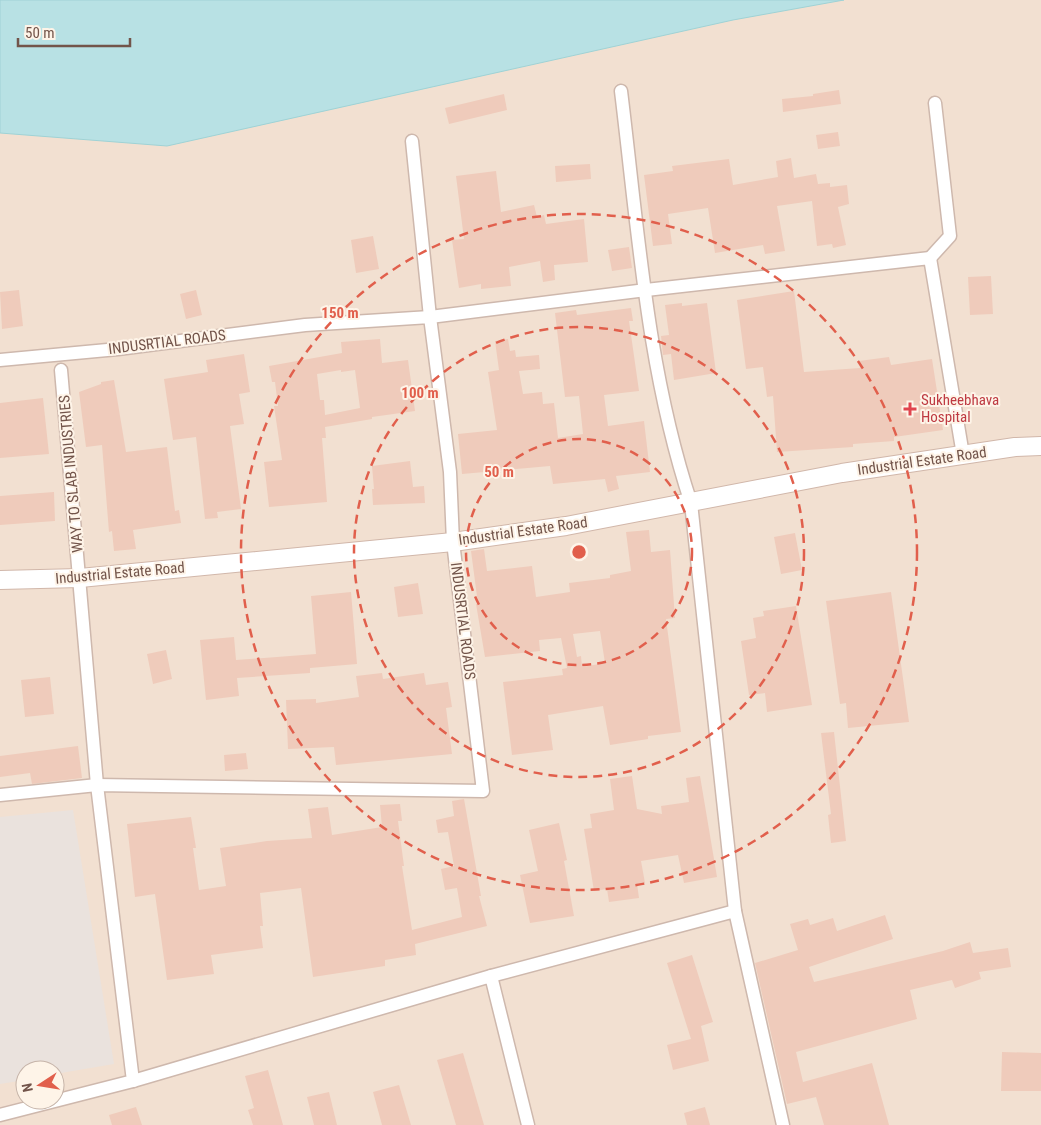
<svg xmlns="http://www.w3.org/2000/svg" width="1041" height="1125" font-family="'Roboto Condensed',sans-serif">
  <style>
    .residential { fill: #f2e0d1; fill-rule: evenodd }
    .industrial { fill: #eae2dd }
    .water { fill: #b8e1e4; stroke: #9fd2d5 }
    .building { fill: #efcbbb; fill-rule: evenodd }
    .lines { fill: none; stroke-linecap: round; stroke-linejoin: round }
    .minor-casing { stroke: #ceb8ad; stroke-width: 15 }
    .secondary-casing { stroke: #d1b7aa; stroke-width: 20 }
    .minor { stroke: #fff; stroke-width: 12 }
    .secondary { stroke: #fff; stroke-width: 18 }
    .ring { fill: none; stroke: #e15f4c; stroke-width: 2.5; stroke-dasharray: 9 6 }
    .health-dot { fill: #e0444e; stroke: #fef4e8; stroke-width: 2 }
    .labels { text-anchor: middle; stroke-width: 4; stroke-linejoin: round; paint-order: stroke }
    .street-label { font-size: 15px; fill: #72544a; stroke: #fef4e8 }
    .health-label { font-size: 15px; fill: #be3a42; stroke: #fef4e8; text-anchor: start }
    .centre { fill: #e15f4c; stroke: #fef4e8; stroke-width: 2.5 }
    .ring-label { font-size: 15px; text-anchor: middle; font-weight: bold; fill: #e15f4c; stroke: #fef4e8; stroke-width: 4; stroke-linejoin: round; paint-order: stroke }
  </style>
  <rect width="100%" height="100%" fill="#fbefe3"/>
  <path class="residential" d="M0,0H1041V1125H0ZM25,1070H55V1100H25Z"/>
  <path class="industrial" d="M73,810L114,1064L55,1074V1070H25V1080L0,1084V817Z"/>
  <path class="water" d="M0,0H844L733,20L167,146L0,133Z"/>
  <g class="building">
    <path d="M839,90L841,104L783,112L782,99L813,96V94Z"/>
    <path d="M504,94L507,110L449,124L445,108Z"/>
    <path d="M838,132L840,146L818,149L816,135Z"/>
    <path d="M791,158L794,178L816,174L818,184L830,183V187L847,185L849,204L838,207L846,245L833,248L832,244L817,246L812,201L777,206L785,251L765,254L763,245L715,253L708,208L668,214L672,244L653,246L644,175L673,171L672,166L729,159L733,185L778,177L776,161Z"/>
    <path d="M590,164L591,179L556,182L555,166Z"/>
    <path d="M496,171L501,212L534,205L537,217L544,215L546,224L584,219L588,262L554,265L555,280L543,282L540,261L509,267L511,286L481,289V284L459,288L452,240L464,239L456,176Z"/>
    <path d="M373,236L379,269L356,273L351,240Z"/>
    <path d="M629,247L632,268L612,271L608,250Z"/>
    <path d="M991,276L993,314L970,315L968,277Z"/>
    <path d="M19,290L23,326L2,329L0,292Z"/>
    <path d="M196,290L202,315L186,319L180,294Z"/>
    <path d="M794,291L804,372L860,368L859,361L889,357L891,365L932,359L943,430L894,437V441L853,444V447L777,452L773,396L767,397L763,367L746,369L737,300Z"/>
    <path d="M682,303V306L707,303L716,373L674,380L671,354L663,355L661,336L669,335L665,305Z"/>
    <path d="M631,308L633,321H629L639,391L604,395L608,426L644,421L650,472L616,476L619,489L608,492L605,479L553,484L550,466L462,474L458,434L497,430L488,372L499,370L495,341L508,339L510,351L515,350L516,357L539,355L540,369L519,371L523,394L542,392L543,404L554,403L558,438L583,434L579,396L565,397L555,313L576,310L577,315Z"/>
    <path d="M380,339L382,363L408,360L415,411L372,417V419L325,427L326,438H322L327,502L269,507L264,462L282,460L274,406H278L275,382H272L269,366L342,353L341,342ZM341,370V372L355,370L360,408L325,415L324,400H320L317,374Z"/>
    <path d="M244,354L250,392L239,394L244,424L230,426L241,509L217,512L218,518L205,519L196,437L173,440L164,379L208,372L206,360Z"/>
    <path d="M114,380L126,452L167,447L175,511L179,510L181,523L133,530L136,549L114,551L112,531L109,532L102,445L86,447L79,392L101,384V382Z"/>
    <path d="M43,398L49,454L0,458V403Z"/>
    <path d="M410,461L413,487L424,486L425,503L373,505L372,489H374L372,466Z"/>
    <path d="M54,492L55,521L0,525V496Z"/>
    <path d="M649,530L651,552L670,550L675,618L666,619L681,732L648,736V739L610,745L603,706L548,715L553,750L512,755L503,682L563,675L562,669L567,668L561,638L539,640L540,651L485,657L476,604H478L471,551L484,549L487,571L532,566L536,597L570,592L569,583L610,578V575L631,571L626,532ZM600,631L605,663L582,667L581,656L577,657L573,634Z"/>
    <path d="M795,533L802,570L781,574L774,537Z"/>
    <path d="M418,583L423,614L398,617L394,587Z"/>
    <path d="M351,592L357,664L310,668V673L237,678L239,696L206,700L200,640L234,637L236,660L316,654L311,596Z"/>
    <path d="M891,592L909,722L848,728L846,703L840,704L826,601Z"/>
    <path d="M796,606L812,705L767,712L765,693L749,695L741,641L756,638L753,618L764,616L763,611Z"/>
    <path d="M166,650L172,679L153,684L147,654Z"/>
    <path d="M382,673L383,679L424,673L426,685L448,682L452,707L446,708L452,754L336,765L334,747L288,749L286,700L316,699V703L359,697L356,676Z"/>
    <path d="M50,677L54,714L25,717L21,680Z"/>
    <path d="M834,732L846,841L831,843L828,815L831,814L821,733Z"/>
    <path d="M78,746L82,778L32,784L30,773L0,777V756Z"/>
    <path d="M246,753L248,769L225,771L224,755Z"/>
    <path d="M632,776L637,809L662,814L661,806L689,802L686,778L700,776L717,877L684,883L678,855L641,861L645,883L637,884L639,898L609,902L607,889L594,891L584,829L592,828L590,814L614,810L610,779Z"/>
    <path d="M464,799L481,896H479L487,926L415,944L416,955L385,960V966L313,977L301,888L260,893L263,926H260L263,948L211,955L214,974L167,980L155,894L135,897L127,824L191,817L196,848H193L199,890L226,886L220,848L267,841L312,838L308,809L328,807L332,835L382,827L380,805L400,804L402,821H398L404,866H402L412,930L462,917L457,888L445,890L441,869L454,866L448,832L438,833L436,820L454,816L452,801Z"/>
    <path d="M559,823L567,860L564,861L574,916L530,923L520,875L538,871L529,830Z"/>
    <path d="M885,915L893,939L809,967L814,982L943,951L970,942L973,953L1008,948L1011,967L979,972L981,979L955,988L952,980L910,990L917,1019L796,1052L803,1082L872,1063L889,1125H824L816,1097L787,1104L755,963L798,950L790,924L808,919L810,925L833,918L837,931Z"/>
    <path d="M692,955L713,1022L701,1026L709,1061L673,1070L667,1045L691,1039L667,963Z"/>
    <path d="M1002,1052L1041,1053V1091H1001Z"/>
    <path d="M463,1053L484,1125H456L437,1060Z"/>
    <path d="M268,1070L283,1125H253L248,1110L254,1108L245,1076Z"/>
    <path d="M399,1085L411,1125H382L373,1092Z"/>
    <path d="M329,1092L337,1125H314L307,1097Z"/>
    <path d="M136,1107L142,1125H112L109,1115Z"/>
    <path d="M705,1107L710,1125H687L684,1113Z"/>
  </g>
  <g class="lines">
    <g class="minor-casing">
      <g id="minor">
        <path d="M621,91C638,229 647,371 691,503L735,911"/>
        <path d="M412,141L430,317L646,290L930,258L963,455"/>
        <path d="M930,258L950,236L935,103"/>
        <path d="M0,360L118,349L305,325L430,317L450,472L453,542L483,791L97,785L0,795"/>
        <path d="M491,976L735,911L783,1125"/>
        <path d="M133,1081L491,976L528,1125"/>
        <path d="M0,1115L133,1081L97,785L61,370"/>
      </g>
    </g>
    <g class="secondary-casing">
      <path id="secondary" d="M0,580L80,578L453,542L566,526L842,473L1015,447L1041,446"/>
    </g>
    <use href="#minor" class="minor"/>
    <use href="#secondary" class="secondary"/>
  </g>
  <g class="ring">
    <circle cx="579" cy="552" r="113"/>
    <circle cx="579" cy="552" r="225"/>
    <circle cx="579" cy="552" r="338"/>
  </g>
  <path class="health-dot" d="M907.5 401.5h5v5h5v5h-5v5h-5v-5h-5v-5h5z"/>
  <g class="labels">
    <g class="street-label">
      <text transform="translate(167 342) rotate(-7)" y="5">INDUSRTIAL ROADS</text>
      <text transform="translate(922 461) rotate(-8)" y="5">Industrial Estate Road</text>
      <text transform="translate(71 474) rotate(-95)" y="5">WAY TO SLAB INDUSTRIES</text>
      <text transform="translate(523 531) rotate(-8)" y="5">Industrial Estate Road</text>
      <text transform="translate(120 573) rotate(-5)" y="5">Industrial Estate Road</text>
      <text transform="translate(463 621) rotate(83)" y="5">INDUSRTIAL ROADS</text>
    </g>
    <g class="health-label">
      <text x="921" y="405">Sukheebhava<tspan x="921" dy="17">Hospital</tspan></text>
    </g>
  </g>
  <circle cx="579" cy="552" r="8" class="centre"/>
  <g class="ring-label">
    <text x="340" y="318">150 m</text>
    <text x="420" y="398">100 m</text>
    <text x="499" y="477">50 m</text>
  </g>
  <g transform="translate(40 1085) rotate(258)"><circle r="24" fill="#fef4e8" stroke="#c6b4a9"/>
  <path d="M0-4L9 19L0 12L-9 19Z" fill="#e15f4c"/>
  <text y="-8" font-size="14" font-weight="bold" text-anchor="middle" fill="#72544a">N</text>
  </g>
  <path d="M18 38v8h112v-8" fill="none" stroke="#72544a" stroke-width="2.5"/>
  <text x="25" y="38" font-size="15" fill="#72544a" stroke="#fef4e8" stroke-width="4" paint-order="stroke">50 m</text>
</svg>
